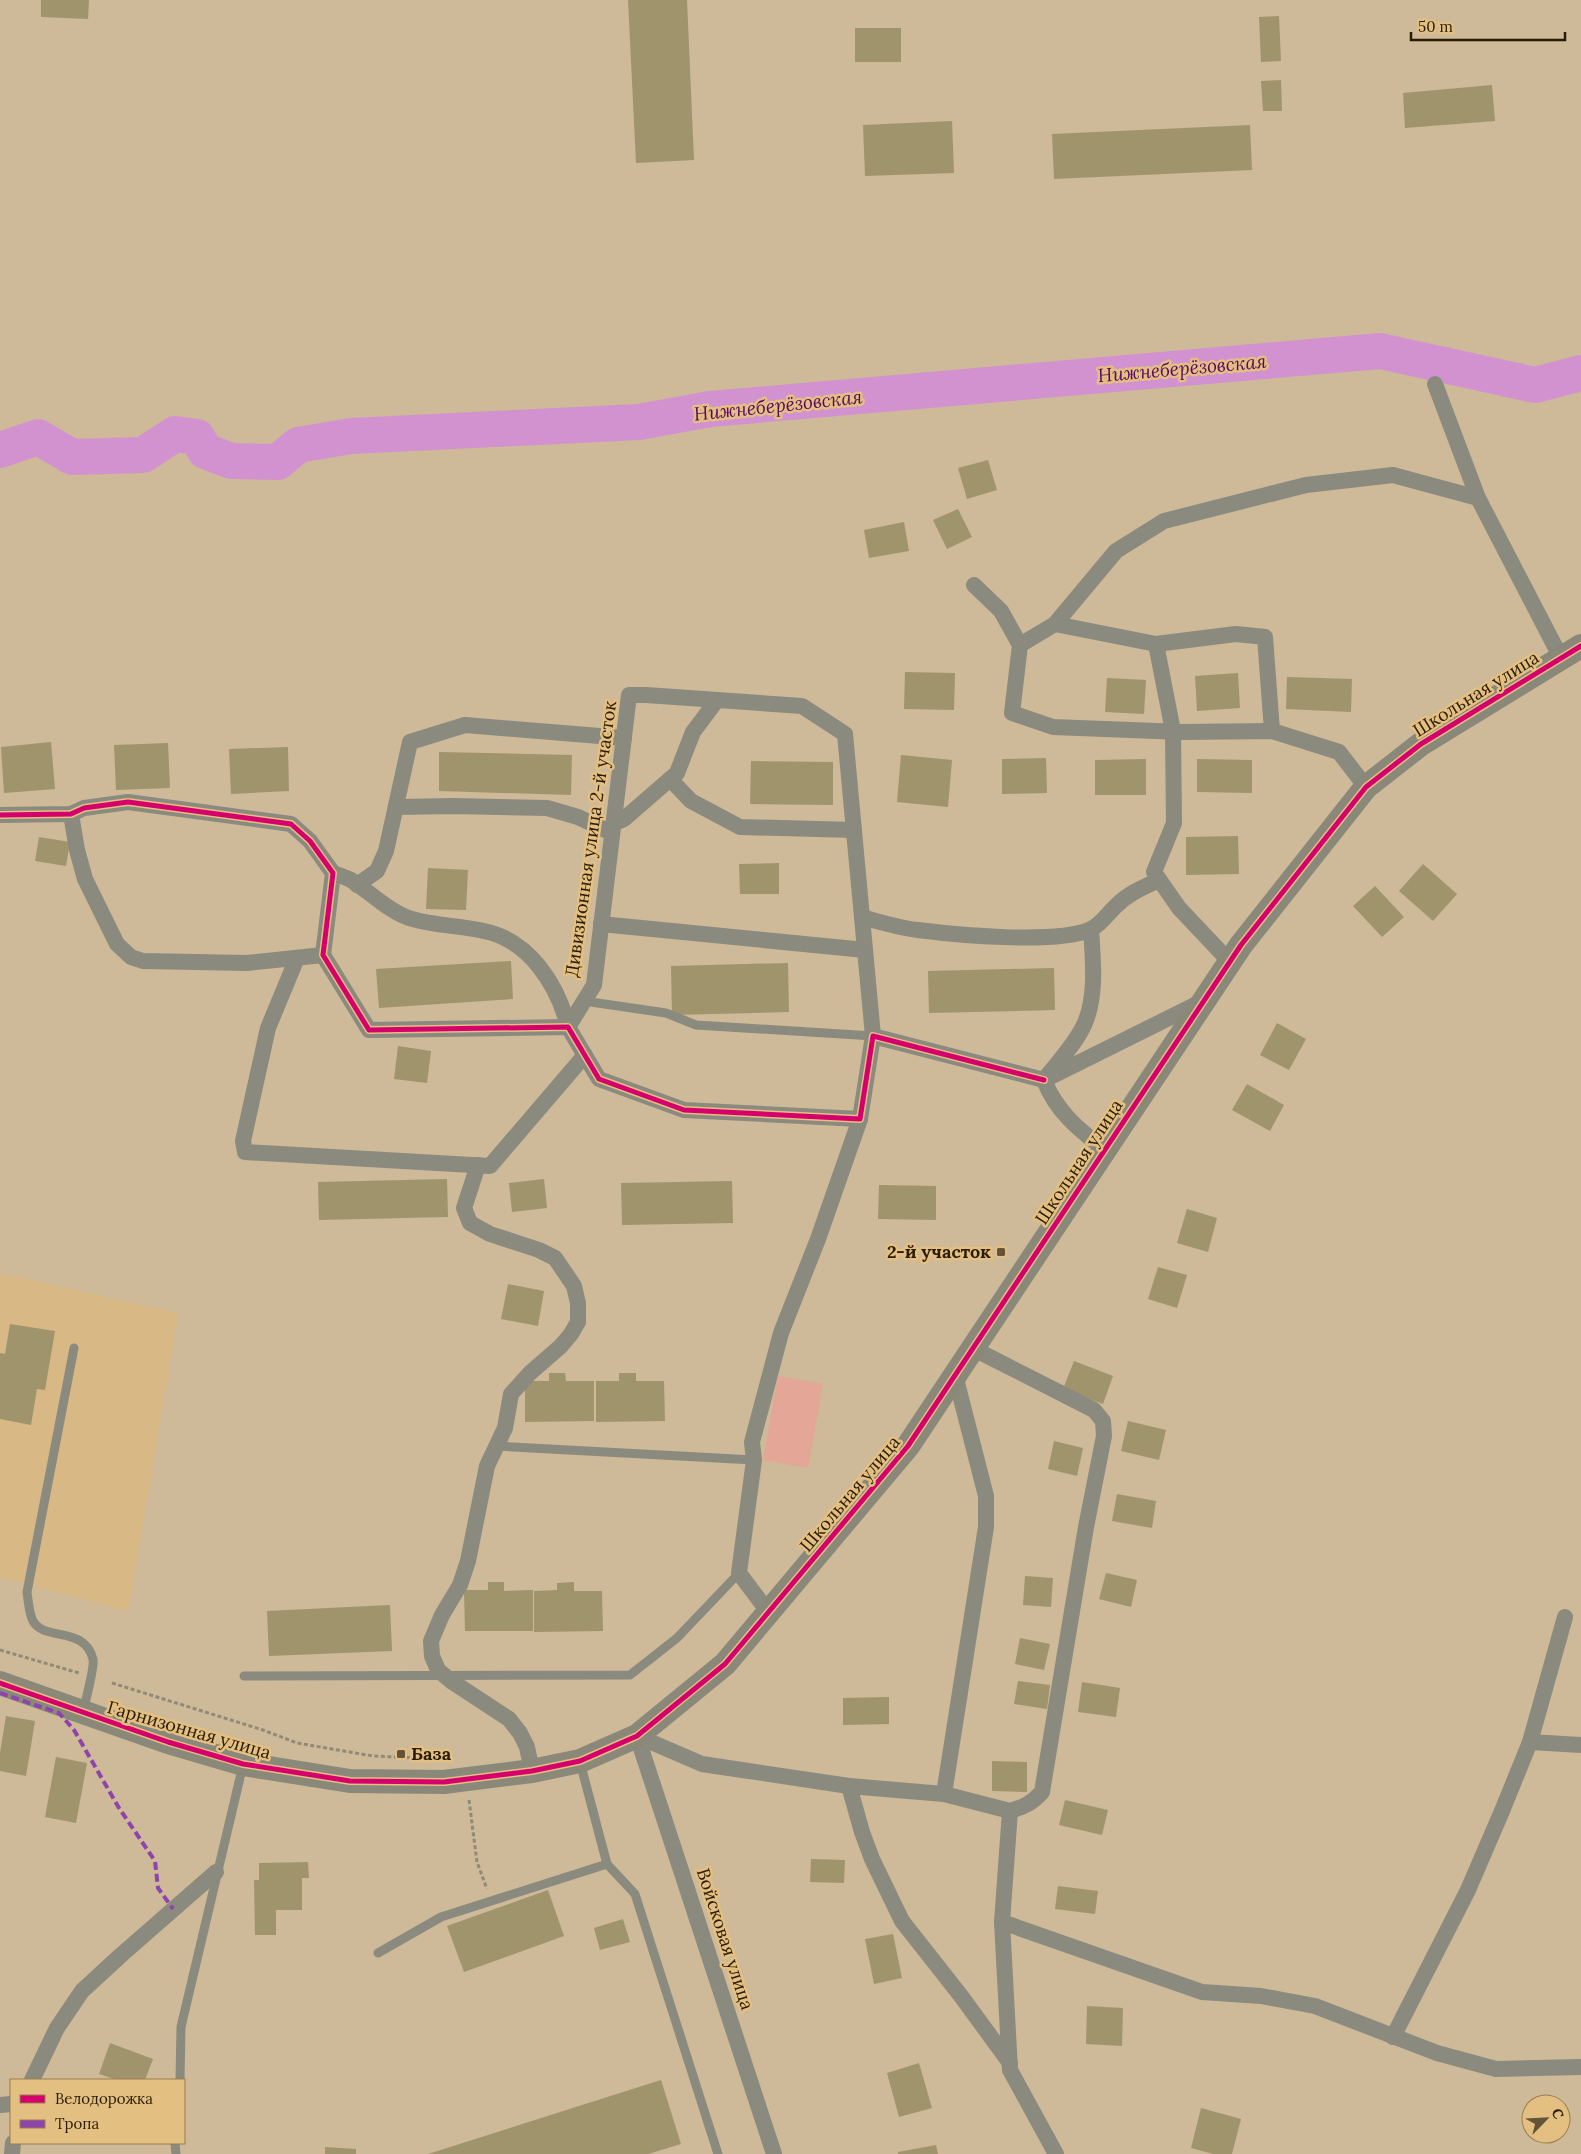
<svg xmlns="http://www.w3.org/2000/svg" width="1581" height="2154" font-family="Lora,serif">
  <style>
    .built { fill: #d8b884 }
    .green { fill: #e3a697 }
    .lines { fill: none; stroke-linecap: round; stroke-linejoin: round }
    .river { stroke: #d292d0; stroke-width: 36 }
    .building { fill: #a0946d }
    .path { stroke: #908a79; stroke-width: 3; stroke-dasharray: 4 2.5; stroke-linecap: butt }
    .lane { stroke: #8b8a7e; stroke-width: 9 }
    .street { stroke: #8b8a7e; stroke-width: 16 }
    .secondary { stroke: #8a8879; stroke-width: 24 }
    .quiet { stroke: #8e44ad; stroke-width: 4; stroke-dasharray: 8 4; stroke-linecap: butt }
    .cycleway-casing { stroke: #e4bf82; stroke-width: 8 }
    .cycleway { stroke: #d6006c; stroke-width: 5 }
    .poi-dot { fill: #635337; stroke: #e4bf82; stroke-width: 2 }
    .labels { text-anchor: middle; stroke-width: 5; stroke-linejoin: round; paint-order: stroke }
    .street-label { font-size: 18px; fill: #291c03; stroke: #e4bf82 }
    .poi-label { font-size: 18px; font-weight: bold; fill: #291c03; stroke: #e4bf82; text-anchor: end }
    .water-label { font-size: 19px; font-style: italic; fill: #580568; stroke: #e4bf82 }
  </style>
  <rect width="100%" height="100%" fill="#ceb998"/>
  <path class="built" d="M0,1273L178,1313L128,1611L0,1577Z"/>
  <path class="green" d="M778,1376L823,1384L808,1468L763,1460Z"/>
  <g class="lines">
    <path class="river" d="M0,450L38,437L72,457L143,455L175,434L197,437L205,451L231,461L278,462L298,445L351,436L639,422L710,409L1380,351L1535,385L1581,373"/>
  </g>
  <g class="building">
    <path d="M41,0H89L88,19L41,17Z"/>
    <path d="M628,0H687L694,160L636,163Z"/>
    <path d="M1279,16L1281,61L1261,62L1259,17Z"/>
    <rect x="855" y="28" width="46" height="34"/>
    <path d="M1281,80L1282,111H1263L1261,81Z"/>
    <path d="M1492,85L1495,121L1405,128L1403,93Z"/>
    <path d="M952,121L954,173L865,176L863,125Z"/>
    <path d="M1250,125L1252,170L1054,179L1052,134Z"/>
    <path d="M988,460L997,490L967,499L958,468Z"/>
    <path d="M958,509L972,537L947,549L933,520Z"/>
    <path d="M904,522L909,551L869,558L864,530Z"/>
    <path d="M905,672L955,673L954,710L904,709Z"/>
    <path d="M1238,673L1240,708L1197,711L1195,676Z"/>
    <path d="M1287,677L1352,679L1351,712L1286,709Z"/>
    <path d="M1107,678L1146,680L1144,714L1105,712Z"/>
    <path d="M51,742L55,789L4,793L1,747Z"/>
    <path d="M168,743L170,788L116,790L114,745Z"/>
    <path d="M288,747L289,791L231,794L229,749Z"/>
    <path d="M439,752L572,755L571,795L439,791Z"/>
    <path d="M901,755L952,760L948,807L897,802Z"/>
    <path d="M1046,758L1047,793L1002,794V759Z"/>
    <path d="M1146,759V795H1095V760Z"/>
    <path d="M1197,759L1252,760V793L1197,792Z"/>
    <path d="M751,761L833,762V805L750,804Z"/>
    <path d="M1238,836L1239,874L1186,875V837Z"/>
    <path d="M39,837L70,842L66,866L35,861Z"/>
    <path d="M779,863V894H740L739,864Z"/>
    <path d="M1423,864L1457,894L1433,921L1399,891Z"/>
    <path d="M428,868L468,870L466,910L426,909Z"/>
    <path d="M1375,886L1404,917L1382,937L1353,906Z"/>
    <path d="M511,961L513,999L379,1008L376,969Z"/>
    <path d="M788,963L789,1012L672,1015L671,966Z"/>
    <path d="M1054,968L1055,1010L929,1013L928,971Z"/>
    <path d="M1277,1023L1306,1039L1289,1070L1260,1055Z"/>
    <path d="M398,1046L431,1051L427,1083L394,1079Z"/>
    <path d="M1247,1084L1284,1105L1270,1131L1232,1110Z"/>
    <path d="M447,1179L448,1217L319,1220L318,1182Z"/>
    <path d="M544,1179L547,1208L512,1212L509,1183Z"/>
    <path d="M732,1181L733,1223L622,1225L621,1183Z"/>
    <path d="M879,1185L936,1186V1220L878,1219Z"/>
    <path d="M1187,1209L1217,1218L1208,1252L1177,1243Z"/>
    <path d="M1158,1267L1187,1275L1177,1308L1148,1299Z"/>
    <path d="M508,1284L544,1291L538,1326L501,1319Z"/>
    <path d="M10,1324L55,1331L45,1390L37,1389L31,1425L0,1419V1353L5,1354Z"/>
    <path d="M1074,1361L1113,1376L1103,1404L1063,1389Z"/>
    <path d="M549,1373H565L566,1381H594V1421L525,1422V1381H549Z"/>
    <path d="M619,1373H636V1381H664L665,1421L596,1422V1381H619Z"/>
    <path d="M1128,1421L1166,1430L1159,1460L1121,1451Z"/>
    <path d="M1054,1441L1083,1448L1077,1476L1048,1469Z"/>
    <path d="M1117,1494L1156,1501L1152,1528L1112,1521Z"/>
    <path d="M1106,1573L1137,1580L1131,1607L1099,1599Z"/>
    <path d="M1025,1576L1053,1578L1051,1607L1023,1605Z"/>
    <path d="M488,1582H504V1591L533,1590V1631H465L464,1590H488Z"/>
    <path d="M574,1582V1591H602L603,1631L534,1632V1591L557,1590V1583Z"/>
    <path d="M390,1605L392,1651L269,1656L267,1611Z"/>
    <path d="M1020,1638L1050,1644L1044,1670L1015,1664Z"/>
    <path d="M1018,1681L1050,1685L1047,1709L1014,1704Z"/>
    <path d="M1082,1682L1120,1688L1116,1717L1078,1712Z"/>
    <path d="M889,1697V1724L843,1725V1698Z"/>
    <path d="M6,1716L35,1721L26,1776L0,1771V1753Z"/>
    <path d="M56,1757L87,1763L76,1823L45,1817Z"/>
    <path d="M992,1761L1027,1762V1792L992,1791Z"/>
    <path d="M1065,1800L1108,1810L1102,1835L1059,1825Z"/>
    <path d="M811,1859L845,1860L844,1883L810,1882Z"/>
    <path d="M308,1862L309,1878H302V1910H276V1935H255L254,1880H259V1863Z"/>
    <path d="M1058,1886L1098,1891L1095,1914L1055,1909Z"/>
    <path d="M548,1890L564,1936L464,1972L447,1926Z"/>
    <path d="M623,1919L630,1942L600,1950L594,1928Z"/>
    <path d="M893,1934L902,1978L874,1984L865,1939Z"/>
    <path d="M1087,2006L1123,2008L1122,2046L1086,2044Z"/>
    <path d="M110,2043L153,2059L145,2080H117L99,2074Z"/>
    <path d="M919,2063L932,2108L899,2117L887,2073Z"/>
    <path d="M661,2080L681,2144L648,2154H428Z"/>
    <path d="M1201,2108L1241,2119L1232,2154H1213L1191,2148Z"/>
    <path d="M936,2145L938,2154H898V2152Z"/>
    <path d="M325,2147L356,2149V2154H325Z"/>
  </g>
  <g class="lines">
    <g class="path">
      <path d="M0,1650L79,1673"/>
      <path d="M112,1683L263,1730L297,1743L373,1756L416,1758"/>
      <path d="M469,1800L477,1862L487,1889"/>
    </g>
    <g class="lane">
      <path d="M584,1001L666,1013L696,1025L873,1036"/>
      <path d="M74,1348L27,1592C28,1600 29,1611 32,1619C42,1643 84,1624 93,1659C95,1667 85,1702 83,1712"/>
      <path d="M496,1446L754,1460"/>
      <path d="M244,1676L630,1675L677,1638L739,1573"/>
      <path d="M607,1864L635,1894L718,2154"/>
      <path d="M378,1953L441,1917L607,1864L580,1762"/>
      <path d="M180,2080L181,2027L243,1765"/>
      <path d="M175,2143L176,2154"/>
    </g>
    <g class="street">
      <path d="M1435,384L1478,498L1561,658"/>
      <path d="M974,585L1001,611L1020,645L1012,713L1053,727L1182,732L1272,731L1339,752L1366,787"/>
      <path d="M1055,624L1116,551L1164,521L1306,485L1393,475L1478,498"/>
      <path d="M1156,644L1173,731L1174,823L1154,872L1179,908L1230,962"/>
      <path d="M1020,645L1055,624L1156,644L1236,634L1265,637L1272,731"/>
      <path d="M670,779L691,801L740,827L854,830"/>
      <path d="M396,807L454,806L547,808L578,817L612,833"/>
      <path d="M71,814L77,850L85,879L117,944L131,957L143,961L247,963L323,955"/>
      <path d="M0,815L71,814L84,808L128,802L291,824L310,841L333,873L323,955L369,1030L568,1027L599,1079L684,1110L860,1119L873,1036L1044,1080"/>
      <path d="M613,824L624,819L677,773L693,732L717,700"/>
      <path d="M333,873C339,875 345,877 351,880C370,892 387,910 409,918C433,926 459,925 484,931C529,940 558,985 568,1027"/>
      <path d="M357,885L377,871L386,851L410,742L465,725L624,738"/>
      <path d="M862,917C880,922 899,928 918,930C957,935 1054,944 1089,930C1101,925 1107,914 1117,905C1129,893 1144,887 1159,880"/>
      <path d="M601,924L865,950"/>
      <path d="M297,958L268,1028L243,1141L245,1152L490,1166L585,1055"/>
      <path d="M568,1027L594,985L629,695H646L802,706L845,734L873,1036"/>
      <path d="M1047,1076C1060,1060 1075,1044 1084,1025C1097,997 1093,960 1091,929"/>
      <path d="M1044,1080L1201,1002"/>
      <path d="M1044,1080C1056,1111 1078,1129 1104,1149"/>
      <path d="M478,1165L464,1208L470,1223L490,1234L539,1250L555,1258L574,1286L578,1303V1322L571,1334L561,1346L530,1373L511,1394L505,1428L487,1466L468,1561L460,1585L442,1615L431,1641L432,1656L438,1670L451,1681L509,1719L520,1733L527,1747L532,1771"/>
      <path d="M974,1349L1094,1410L1103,1421L1104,1436L1086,1527L1042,1792C1032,1803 1024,1807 1010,1811"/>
      <path d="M769,1613L739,1573L754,1460L752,1442L781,1333L818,1239L860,1119"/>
      <path d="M637,1736L702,1764L849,1786L944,1794L1010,1811L1002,1922L1010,2070L1056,2154"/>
      <path d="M637,1736L774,2154"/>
      <path d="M1530,1742L1581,1745"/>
      <path d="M849,1786L862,1832L872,1859L902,1921L961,1996L1010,2063"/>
      <path d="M944,1794L986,1527V1496L955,1375"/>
      <path d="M1002,1922L1202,1992L1261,1996L1315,2006L1437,2053L1496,2069L1581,2067"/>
      <path d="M1393,2037L1468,1890L1502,1811L1530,1742L1565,1617"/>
      <path d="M32,2080L57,2028L82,1991L120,1956L216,1872"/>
      <path d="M0,2105L11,2104"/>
      <path d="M12,2154L13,2143"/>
    </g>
    <path class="secondary" d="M0,1683L168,1742L243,1764L350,1781L444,1782L532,1771L580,1761L637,1736L725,1664L908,1446L1241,945L1366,787L1421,744L1581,646"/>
    <path class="quiet" d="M0,1693L59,1713L74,1730L119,1808L155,1861L158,1888L173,1909"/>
    <g class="cycleway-casing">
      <g id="cycleway">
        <path d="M0,815L71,814L84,808L128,802L291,824L310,841L333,873L323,955L369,1030L568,1027L599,1079L684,1110L860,1119L873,1036L1044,1080"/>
        <path d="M0,1683L168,1742L243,1764L350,1781L444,1782L532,1771L580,1761L637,1736L725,1664L908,1446L1241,945L1366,787L1421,744L1581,646"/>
      </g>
    </g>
    <use href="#cycleway" class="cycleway"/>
  </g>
  <g class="poi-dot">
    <rect x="996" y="1247" width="10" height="10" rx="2.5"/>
    <rect x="396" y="1749" width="10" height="10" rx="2.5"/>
  </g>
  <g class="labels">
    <g class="street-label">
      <text transform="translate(1476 694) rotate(-32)" y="6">Школьная улица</text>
      <text transform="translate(591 839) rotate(-82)" y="6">Дивизионная улица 2-й участок</text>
      <text transform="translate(1079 1162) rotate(-57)" y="6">Школьная улица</text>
      <text transform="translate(850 1494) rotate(-50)" y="6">Школьная улица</text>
      <text transform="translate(189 1730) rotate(16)" y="6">Гарнизонная улица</text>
      <text transform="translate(725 1939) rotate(72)" y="6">Войсковая улица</text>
    </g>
    <g class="poi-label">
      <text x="991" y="1258">2-й участок</text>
      <text x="411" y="1760" text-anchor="start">База</text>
    </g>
    <g class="water-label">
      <text transform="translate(1182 368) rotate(-5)" y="7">Нижнеберёзовская</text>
      <text transform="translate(778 405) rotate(-6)" y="7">Нижнеберёзовская</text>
    </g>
  </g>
  <rect x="10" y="2079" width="175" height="65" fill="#e4bf82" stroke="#997e4f"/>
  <rect x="20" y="2095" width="25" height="8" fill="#d6006c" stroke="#997e4f"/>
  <text x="55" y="2104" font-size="15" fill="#291c03">Велодорожка</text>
  <rect x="20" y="2120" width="25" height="8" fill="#8e44ad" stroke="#997e4f"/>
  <text x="55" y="2129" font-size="15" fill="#291c03">Тропа</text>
  <g transform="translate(1546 2119) rotate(66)"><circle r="24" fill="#e4bf82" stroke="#997e4f"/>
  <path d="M0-4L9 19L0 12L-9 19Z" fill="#635337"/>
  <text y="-8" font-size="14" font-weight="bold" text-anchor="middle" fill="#291c03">С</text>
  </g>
  <path d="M1411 32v8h154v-8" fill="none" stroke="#291c03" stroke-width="2.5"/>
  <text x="1418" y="32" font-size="15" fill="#291c03" stroke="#e4bf82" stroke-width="4" paint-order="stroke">50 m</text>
</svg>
